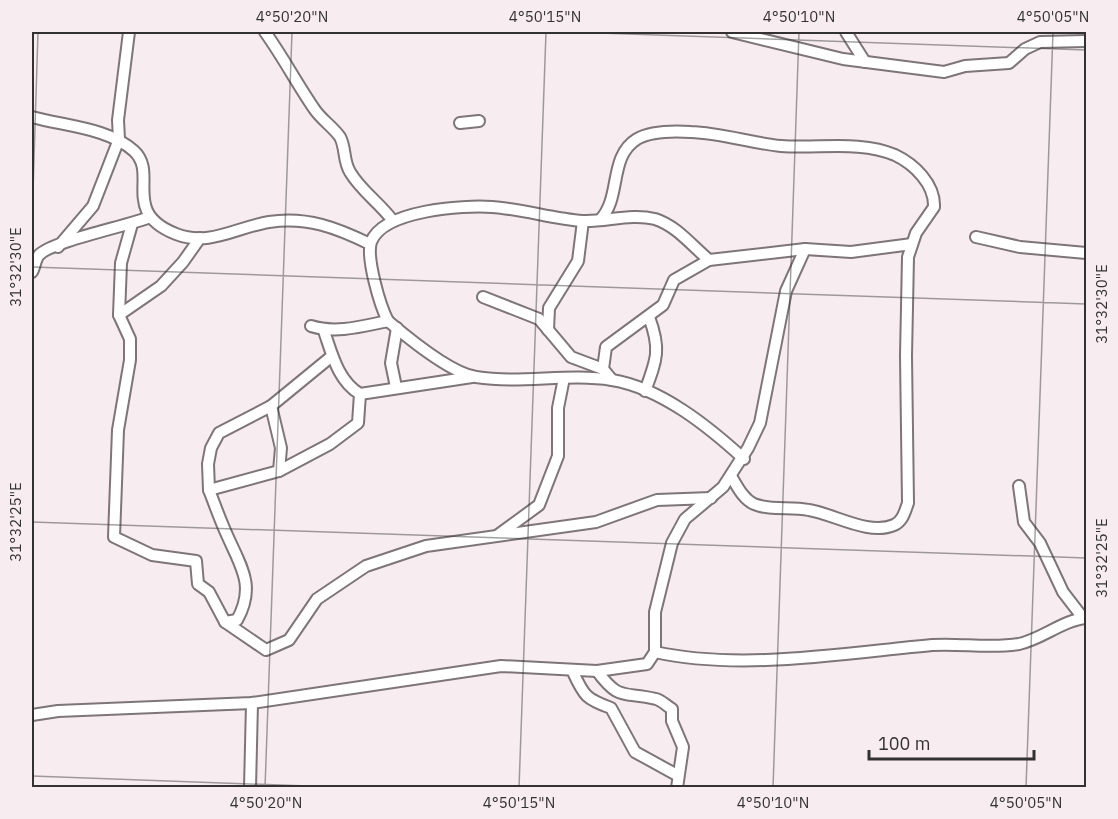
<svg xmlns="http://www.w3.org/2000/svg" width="1118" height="819" font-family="'IBM Plex Sans',sans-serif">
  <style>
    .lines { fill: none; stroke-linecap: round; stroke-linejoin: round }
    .minor-casing { stroke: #7d7578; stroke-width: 14 }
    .minor { stroke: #fff; stroke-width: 10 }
    .ticks { fill: none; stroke: #343132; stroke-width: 1.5; stroke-opacity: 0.45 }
    .neatline { fill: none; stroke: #343132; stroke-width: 2 }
    .ticks-label { font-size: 15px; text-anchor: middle; fill: #343132 }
  </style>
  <rect width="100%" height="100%" fill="#f7edf1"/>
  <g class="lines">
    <g class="minor-casing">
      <g id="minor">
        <path d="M265,32C283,57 297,84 315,110C322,120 333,127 340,137C346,148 343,161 350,172C361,191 380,203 393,221"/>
        <path d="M732,32L843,59L944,72L965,66L1009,63L1025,49L1040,42L1086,41"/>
        <path d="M846,32L865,62"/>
        <path d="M32,117C64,126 109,128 134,151C159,174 120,212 176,234C209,247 237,227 269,222C307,216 337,228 370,244"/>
        <path d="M460,123L479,121"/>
        <path d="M600,220C622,197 608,157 637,139C651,131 675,131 691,132C721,133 751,143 781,146C818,149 860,140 895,155C914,164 935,184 934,207L916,233L908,257L906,356L908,503C905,511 903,521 894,525C869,536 834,514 809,510C791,506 771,511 754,504C743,499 737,486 731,476"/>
        <path d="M132,224L121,263L119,315L130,339V360L118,430L114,537L152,555L196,561L198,584L209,592L225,622L266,650L289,640L317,599L366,566L426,546L596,522L657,500L711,498"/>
        <path d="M976,237L1020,247L1086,253"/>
        <path d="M58,247L93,206L119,139L118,120L129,32"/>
        <path d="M32,272C35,267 35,260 39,255C52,241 128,226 150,217"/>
        <path d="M483,297L539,319L571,357L603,369"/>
        <path d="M119,315L161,286L183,262L200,238"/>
        <path d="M388,321C380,306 366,258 371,242C383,210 463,205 492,207C523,209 553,219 583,221C606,222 631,213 655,219C677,226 692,246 709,260"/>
        <path d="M311,326C336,334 363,326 388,321C408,338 451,373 476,377C521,384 568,373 612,380C661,388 709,427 744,459"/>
        <path d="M548,330L549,308L578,261L583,221"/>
        <path d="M324,331C332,354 338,381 360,394L472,377"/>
        <path d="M612,380L603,369L606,347L663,305L674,280L709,260L805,249L851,252L912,244"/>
        <path d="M396,387L391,363L397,328"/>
        <path d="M645,391C657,359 661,349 649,317"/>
        <path d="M271,406L281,448L279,471"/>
        <path d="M1019,486L1024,522L1040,543L1063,592L1083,618"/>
        <path d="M209,490L208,464L211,448L219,433L271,406L332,356"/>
        <path d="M498,535L539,505L558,456V408L564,378"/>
        <path d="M225,622L237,620C256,586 241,567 227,535C220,520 215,505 209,490L279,471L330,444L358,423L360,394"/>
        <path d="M655,652V612L672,543L685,519L723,487L748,448L760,423L786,291L805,249"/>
        <path d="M597,671C620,702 623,691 656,699C661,700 667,706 672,709V721L683,747L677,788"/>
        <path d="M573,672C584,696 586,699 611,708L635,752L677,775"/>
        <path d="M32,715L58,711L252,703L501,666L597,671L647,664L655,652C741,671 845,653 932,645C961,643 990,649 1019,644C1042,639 1063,620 1086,618"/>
        <path d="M250,788L252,703"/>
      </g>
    </g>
    <use href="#minor" class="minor"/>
  </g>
  <path class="ticks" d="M570,32L1086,50M32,223L38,32M32,267L1086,304M32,522L1086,558M32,776L360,788M265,788L292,32M519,788L546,32M773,788L799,32M1026,788L1053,32"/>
  <rect width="1118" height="819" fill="none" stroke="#f7edf1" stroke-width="66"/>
  <path d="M869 750v9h165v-9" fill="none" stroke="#343132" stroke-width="3"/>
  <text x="878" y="750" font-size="18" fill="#343132" stroke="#f7edf1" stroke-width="4.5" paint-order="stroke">100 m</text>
  <rect x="33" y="33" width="1052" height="753" class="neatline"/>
  <g class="ticks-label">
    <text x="292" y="22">4°50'20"N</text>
    <text x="545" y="22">4°50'15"N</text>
    <text x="799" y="22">4°50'10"N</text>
    <text x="1053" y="22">4°50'05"N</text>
    <text transform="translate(16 267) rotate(-90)" y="5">31°32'30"E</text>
    <text transform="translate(1102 304) rotate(-90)" y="5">31°32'30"E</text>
    <text transform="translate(16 522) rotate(-90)" y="5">31°32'25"E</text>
    <text transform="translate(1102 558) rotate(-90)" y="5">31°32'25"E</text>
    <text x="266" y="808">4°50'20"N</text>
    <text x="519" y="808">4°50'15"N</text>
    <text x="773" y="808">4°50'10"N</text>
    <text x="1026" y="808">4°50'05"N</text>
  </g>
</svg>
